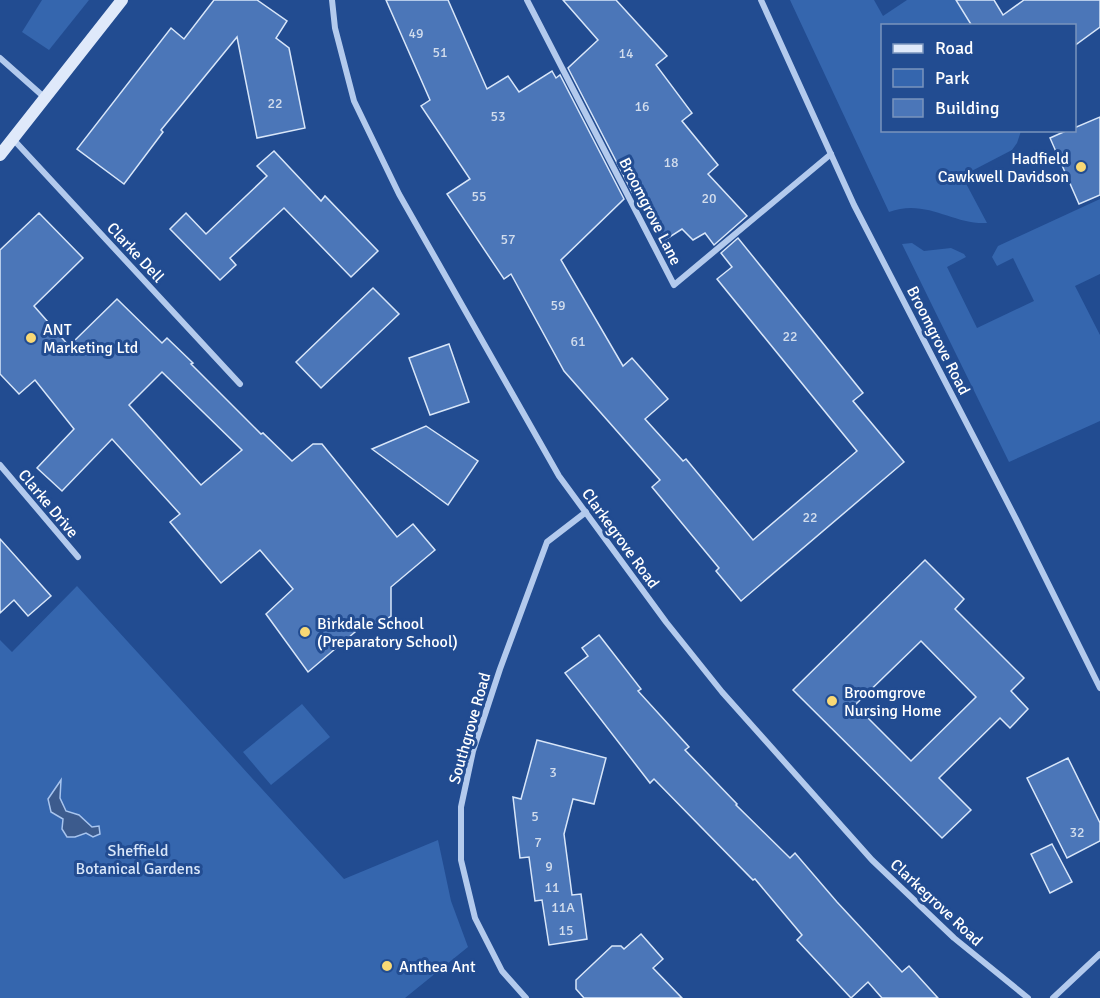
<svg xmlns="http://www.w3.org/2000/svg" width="1100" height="998" font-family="Signika,sans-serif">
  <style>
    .green { fill: #3566ae }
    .water { fill: #3c5b8d; stroke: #a7c4ee; stroke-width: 1.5 }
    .building { fill: #4b76b8; stroke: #d8e6f9; stroke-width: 1.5; fill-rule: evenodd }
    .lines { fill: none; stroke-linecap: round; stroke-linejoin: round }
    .street { stroke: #b3caed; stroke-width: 6 }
    .secondary { stroke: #dfe9fa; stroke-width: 12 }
    .poi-dot { fill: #f9d975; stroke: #224c91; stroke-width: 2 }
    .labels { text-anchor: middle; stroke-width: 6; stroke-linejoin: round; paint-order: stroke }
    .number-label { font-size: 14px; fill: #d2dded }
    .poi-label { font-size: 16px; fill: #fff; stroke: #224c91; text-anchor: start }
    .street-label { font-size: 16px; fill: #fff; stroke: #224c91 }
    .park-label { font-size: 16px; fill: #d8e6f9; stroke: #224c91 }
  </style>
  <rect width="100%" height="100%" fill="#224c91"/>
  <g class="green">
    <path d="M42,0H89L49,50L22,32Z"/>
    <path d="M790,0H874L883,16L907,0H956L972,25L882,26V130L1021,131L1017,143L1012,150L962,176L987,223C953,225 926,198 889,212Z"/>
    <path d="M1100,199V274L1075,286L1100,335V421L1009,462L902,244L912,243L924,251L951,248L964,254L966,257L947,267L977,328L1034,301L1013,258L997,266L992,257L998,246Z"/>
    <path d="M77,586L344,879L438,840L451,901L468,947L405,998H0V640L12,652Z"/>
    <path d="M302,704L330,737L271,785L243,752Z"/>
  </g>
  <path class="water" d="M61,780L60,798L66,811L79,815L92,827L99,826L100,834L93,837L86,833L75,837H67L62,829L63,819L51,812L48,799Z"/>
  <g class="building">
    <path d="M214,0H257L287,21L276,38L289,48L305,128L257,138L237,37L161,130L163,132L124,184L77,149L171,28L184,39Z"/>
    <path d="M386,0H448L487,89L508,76L519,92L552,71L556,78L560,75L624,199L561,260L623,366L632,358L668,399L645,419L683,461L686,459L753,540L857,451L717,279L732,267L721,253L738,238L863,393L853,401L904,462L741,601L716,571L719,568L652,487L660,480L564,371L511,274L504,279L447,194L470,179L421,106L430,100Z"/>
    <path d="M563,0H616L667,56L656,65L692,113L682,121L718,165L708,174L747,216L714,245L705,233L693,240L682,229L665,240L634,190L632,192L568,68L598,40Z"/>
    <path d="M956,0H994L1003,15L1024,0H1100V27L1074,46V26H972Z"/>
    <path d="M1100,117V195L1079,204L1050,138L1068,130H1074V128Z"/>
    <path d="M274,151L321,201L325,196L378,251L351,277L284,208L230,258L236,265L220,280L170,229L186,213L206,234L267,176L257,166Z"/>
    <path d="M39,213L83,258L34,306L69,346L117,299L162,343L167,338L193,363L191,364L261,434L263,433L292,461L313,444H322L397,537L413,524L435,550L391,587V616L379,624L368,621L308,672L266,614L293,589L260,550L221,583L170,522L180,514L112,439L62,491L37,468L74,429L35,380L19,394L0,374V250ZM162,372L242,450L201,485L129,405Z"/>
    <path d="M373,288L399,314L321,388L296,362Z"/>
    <path d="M449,344L469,402L430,415L409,358Z"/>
    <path d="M426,426L478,461L448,505L372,449Z"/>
    <path d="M0,539L51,596L28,616L14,600L0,613Z"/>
    <path d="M925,560L964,599L955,609L1024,678L1011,691L1028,709L1010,728L1000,718L939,778L971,810L942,838L793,690ZM921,641L976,697L911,761L855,705Z"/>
    <path d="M599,635L641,689L638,691L689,747L685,750L737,804L736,805L790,858L795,853L837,902L902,972L909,966L938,998H882L868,982L851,998L797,940L802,935L755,879L753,880L654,779L650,783L565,673L588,656L582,648Z"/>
    <path d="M537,740L606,758L594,804L573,799L564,834L572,895L581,894L587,939L549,945L542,900L535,901L529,857L520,858L513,797L521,799Z"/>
    <path d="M1068,758L1100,823V841L1067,858L1027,778Z"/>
    <path d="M1052,844L1072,882L1050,893L1031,854Z"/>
    <path d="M641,934L663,959L653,968L682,998H584L576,989V980L612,946H621L624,949Z"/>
  </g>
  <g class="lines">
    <g class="street">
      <path d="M332,0L335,28L354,101L399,194L559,476L666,622L722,692L872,860L954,938L1028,998"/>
      <path d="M527,0L674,285L831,154"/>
      <path d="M761,0L854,205L1016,519L1100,688"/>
      <path d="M0,58L44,97"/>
      <path d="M12,138L240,384"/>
      <path d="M0,465L78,557"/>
      <path d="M526,998L502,971L475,918L461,860V807L473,751L500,669L547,542L586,512"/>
      <path d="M1053,998L1100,954"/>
    </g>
    <path class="secondary" d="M0,155L122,0"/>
  </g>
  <g class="poi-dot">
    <circle cx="1081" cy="167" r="6"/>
    <circle cx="31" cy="338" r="6"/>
    <circle cx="305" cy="632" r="6"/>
    <circle cx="832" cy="701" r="6"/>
    <circle cx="387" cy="966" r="6"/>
  </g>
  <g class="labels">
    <g class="number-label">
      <text x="416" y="38">49</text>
      <text x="440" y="57">51</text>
      <text x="626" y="58">14</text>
      <text x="275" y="108">22</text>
      <text x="642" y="111">16</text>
      <text x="498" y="121">53</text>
      <text x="671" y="167">18</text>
      <text x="479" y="201">55</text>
      <text x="709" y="203">20</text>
      <text x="508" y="244">57</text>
      <text x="558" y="310">59</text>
      <text x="790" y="341">22</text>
      <text x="578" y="346">61</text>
      <text x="810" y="522">22</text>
      <text x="553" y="777">3</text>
      <text x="535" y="821">5</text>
      <text x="1077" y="837">32</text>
      <text x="538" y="847">7</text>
      <text x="549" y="871">9</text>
      <text x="552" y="892">11</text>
      <text x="563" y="912">11A</text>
      <text x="566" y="935">15</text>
    </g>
    <g class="poi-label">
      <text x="1069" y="164" text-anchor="end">Hadfield<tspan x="1069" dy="18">Cawkwell Davidson</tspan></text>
      <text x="43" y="335">ANT<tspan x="43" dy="18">Marketing Ltd</tspan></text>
      <text x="317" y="629">Birkdale School<tspan x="317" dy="18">(Preparatory School)</tspan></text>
      <text x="844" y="698">Broomgrove<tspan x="844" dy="18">Nursing Home</tspan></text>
      <text x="399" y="972">Anthea Ant</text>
    </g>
    <g class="street-label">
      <text transform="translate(651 211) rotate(63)" y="6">Broomgrove Lane</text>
      <text transform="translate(136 252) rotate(47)" y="6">Clarke Dell</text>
      <text transform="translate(939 340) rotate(63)" y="6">Broomgrove Road</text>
      <text transform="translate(49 503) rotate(50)" y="6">Clarke Drive</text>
      <text transform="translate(621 538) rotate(54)" y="6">Clarkegrove Road</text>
      <text transform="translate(469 728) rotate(-74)" y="6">Southgrove Road</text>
      <text transform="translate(937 902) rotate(43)" y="6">Clarkegrove Road</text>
    </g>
    <g class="park-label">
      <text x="138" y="856">Sheffield<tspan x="138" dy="18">Botanical Gardens</tspan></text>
    </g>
  </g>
  <rect x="881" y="24" width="195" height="108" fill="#224c91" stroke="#7a94bd" stroke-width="1.5"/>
  <rect x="893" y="44" width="30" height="9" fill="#dfe9fa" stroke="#7a94bd" stroke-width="1.5"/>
  <text x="935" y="54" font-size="18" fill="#ffffff">Road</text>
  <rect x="893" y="69" width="30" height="18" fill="#3566ae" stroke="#7a94bd" stroke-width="1.5"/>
  <text x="935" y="84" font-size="18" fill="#ffffff">Park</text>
  <rect x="893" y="99" width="30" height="18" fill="#4b76b8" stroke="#7a94bd" stroke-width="1.5"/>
  <text x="935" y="114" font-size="18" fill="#ffffff">Building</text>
</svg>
